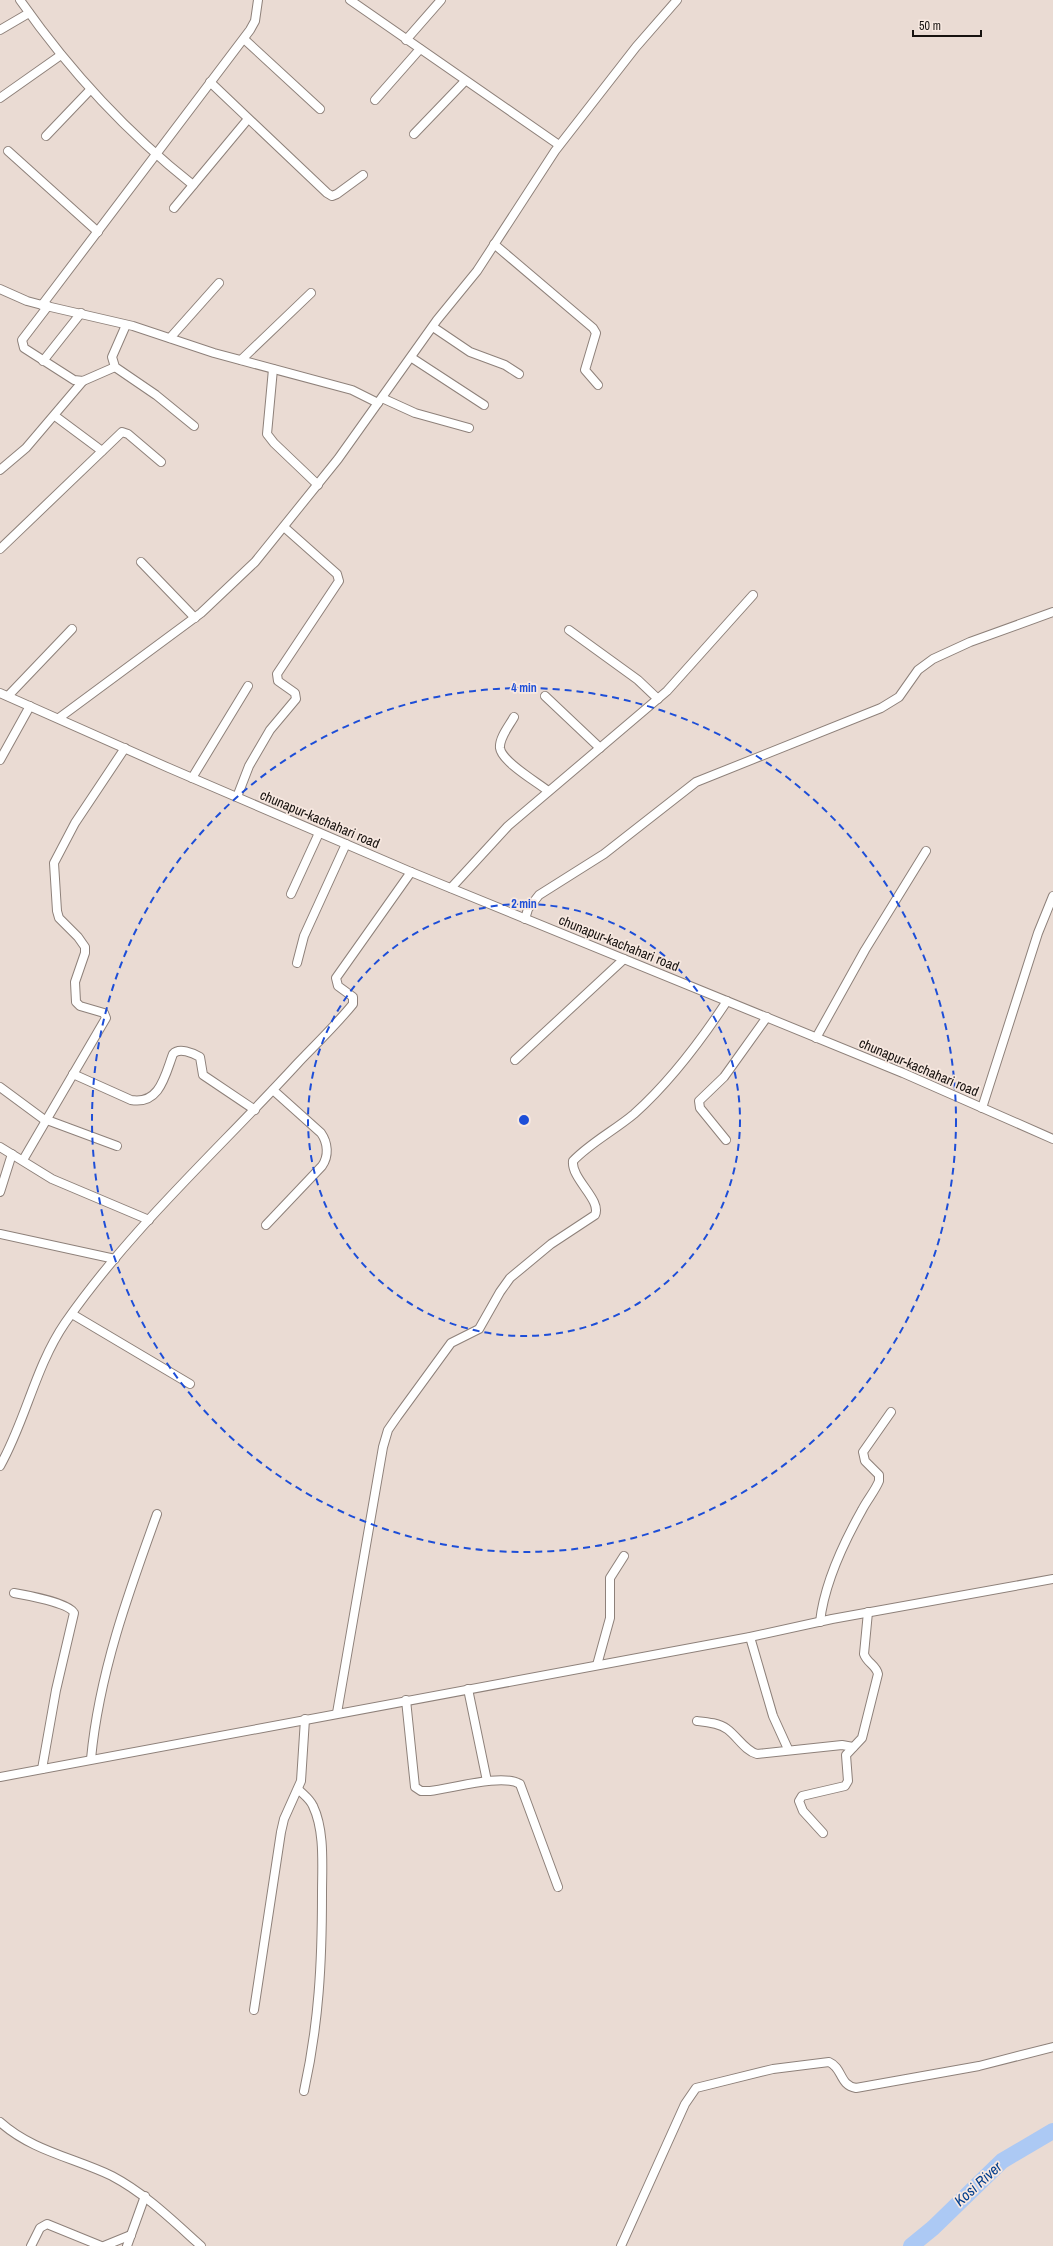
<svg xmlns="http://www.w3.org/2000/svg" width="1053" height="2246" font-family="'Archivo Narrow',sans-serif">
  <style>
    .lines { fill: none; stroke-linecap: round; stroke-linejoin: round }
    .river { stroke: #acc9f4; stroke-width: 16 }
    .street-casing { stroke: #8e817a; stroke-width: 10 }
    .street { stroke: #fff; stroke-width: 8 }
    .ring { fill: none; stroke: #1d4ed8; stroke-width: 2; stroke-dasharray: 7 5 }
    .labels { text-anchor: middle; stroke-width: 3.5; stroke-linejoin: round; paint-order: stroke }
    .street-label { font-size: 14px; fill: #17120f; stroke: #f7e8e0 }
    .water-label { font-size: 15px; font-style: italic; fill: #003d8c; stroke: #f7e8e0 }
    .centre { fill: #1d4ed8; stroke: #f7e8e0; stroke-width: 2 }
    .ring-label { font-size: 12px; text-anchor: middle; font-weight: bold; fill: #1d4ed8; stroke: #f7e8e0; stroke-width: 3.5; stroke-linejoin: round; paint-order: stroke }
  </style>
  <rect width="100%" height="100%" fill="#eadbd3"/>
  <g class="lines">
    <path class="river" d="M911,2246L933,2228L1002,2161L1053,2131"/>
    <g class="street-casing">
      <g id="street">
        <path d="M20,0C69,70 126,132 193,185"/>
        <path d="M350,0L559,145"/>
        <path d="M0,30L29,13"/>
        <path d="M244,39L320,109"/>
        <path d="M406,40L441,0"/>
        <path d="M210,82L327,193L332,196L337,194L363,175"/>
        <path d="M0,98L61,55"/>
        <path d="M375,100L420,49"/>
        <path d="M414,134L465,81"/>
        <path d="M46,136L90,90"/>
        <path d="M8,151L98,232"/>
        <path d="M174,208L248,119"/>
        <path d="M494,244L593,328L596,333L585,370L598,385"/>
        <path d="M0,289L27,301L42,305L250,30L255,21L258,0"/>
        <path d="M42,305L133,326L214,353L352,390L378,403"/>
        <path d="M48,306L22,340L24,348L74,380L83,381L115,367"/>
        <path d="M126,325L112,357L115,367L156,395L194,426"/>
        <path d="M433,327L470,352L505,365L519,374"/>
        <path d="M170,338L219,283"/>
        <path d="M412,358L484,405"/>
        <path d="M241,360L311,293"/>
        <path d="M43,361L81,313"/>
        <path d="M273,369L267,434L274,443L318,485"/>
        <path d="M382,398L415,413L469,428"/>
        <path d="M55,416L102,451"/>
        <path d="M0,470L26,448L83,381"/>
        <path d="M0,549L122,432L128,434L161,462"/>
        <path d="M141,562L195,618"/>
        <path d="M569,630L638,680L658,699"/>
        <path d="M0,693L169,768L411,872L903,1073L1053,1139"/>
        <path d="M8,696L72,629"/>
        <path d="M545,696L600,748"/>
        <path d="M514,717C509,726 499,738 500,748C502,762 537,782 548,791"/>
        <path d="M59,718L201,613L255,562L338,459L437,320L477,271L555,151L636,47L677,0"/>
        <path d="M0,760L30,706"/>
        <path d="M192,778L248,686"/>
        <path d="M237,797L249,766L270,730L296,699L295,693L278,681L277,674L339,581L337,574L284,527"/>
        <path d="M451,888L508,826L667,691L753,595"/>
        <path d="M291,894L319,833"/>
        <path d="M525,919L528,909L539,895L604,854L696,782L881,708L899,697L918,670L933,659L970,642L1053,612"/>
        <path d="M297,963L304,936L346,844"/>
        <path d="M816,1038L865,950L926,851"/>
        <path d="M515,1060L624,959"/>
        <path d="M73,1074L131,1100C160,1105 165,1075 173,1054C179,1047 193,1053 200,1057L203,1075L255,1110"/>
        <path d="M0,1087L46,1121"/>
        <path d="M982,1108L1038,933L1053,896"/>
        <path d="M47,1120L117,1146"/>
        <path d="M726,1140L700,1108L699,1101L724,1077L767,1017"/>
        <path d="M0,1147L52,1179L149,1220"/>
        <path d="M23,1160L106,1018L104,1013L80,1006L76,1002L75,982L85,953V947L78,937L59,918L57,911L54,863L75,823L125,748"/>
        <path d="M0,1192L12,1154"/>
        <path d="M266,1225L322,1166C329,1156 328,1143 321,1133L273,1090"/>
        <path d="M0,1234L115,1259"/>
        <path d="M72,1314L190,1384"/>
        <path d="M0,1466C26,1420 35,1367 65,1323C131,1228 219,1149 297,1064C316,1044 336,1025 353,1004V997L338,986L336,978L411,872"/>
        <path d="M14,1593C26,1595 69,1603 74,1613L56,1690L42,1769"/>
        <path d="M820,1622C824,1585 844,1542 862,1510C867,1500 875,1491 879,1481V1475L865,1461L863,1452L891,1412"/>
        <path d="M750,1637L773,1716L788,1749"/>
        <path d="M597,1665L610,1618V1578L624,1556"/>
        <path d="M468,1689L487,1781"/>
        <path d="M406,1700L415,1787L421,1791H430C451,1789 502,1773 520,1784L558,1887"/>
        <path d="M337,1713L383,1447L388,1430L397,1417L451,1343L479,1329L500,1292L510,1278L551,1244L595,1215C602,1200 571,1179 573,1161C590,1143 615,1130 634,1114C671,1081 700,1042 727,1001"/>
        <path d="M697,1721C707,1722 719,1723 727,1729C737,1736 745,1751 757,1754L842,1745L853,1747"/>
        <path d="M91,1759C99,1674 128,1594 157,1514"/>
        <path d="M0,1777L750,1637L832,1619L1053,1579"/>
        <path d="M299,1790C304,1795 310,1799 313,1806C325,1831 322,1866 322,1894C322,1962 319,2023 304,2091"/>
        <path d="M823,1833L803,1811L799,1801L802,1796L845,1786L848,1781L846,1755L862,1738L878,1674C876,1665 867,1663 864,1654L868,1612"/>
        <path d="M254,2010L281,1832L284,1819L301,1781L305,1719"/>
        <path d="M0,2122C32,2151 75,2158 112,2176C146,2194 173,2221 201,2246"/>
        <path d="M31,2246L40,2228L47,2224L101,2246"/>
        <path d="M104,2246L131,2235"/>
        <path d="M127,2246L145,2196"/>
        <path d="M621,2246L685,2104L696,2088L773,2069L829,2062C843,2068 839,2085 856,2088L979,2066L1053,2047"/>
      </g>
    </g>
    <use href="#street" class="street"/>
  </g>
  <g class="ring">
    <circle cx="524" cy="1120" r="216"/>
    <circle cx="524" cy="1120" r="432"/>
  </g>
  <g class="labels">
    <g class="street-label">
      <text transform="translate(320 819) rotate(23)" y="5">chunapur-kachahari road</text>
      <text transform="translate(619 943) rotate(22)" y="5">chunapur-kachahari road</text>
      <text transform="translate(919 1067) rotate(23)" y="5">chunapur-kachahari road</text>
    </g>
    <g class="water-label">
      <text transform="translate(978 2184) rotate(-42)" y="5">Kosi River</text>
    </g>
  </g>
  <circle cx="524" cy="1120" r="6" class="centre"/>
  <g class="ring-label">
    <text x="524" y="692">4 min</text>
    <text x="524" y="908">2 min</text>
  </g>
  <path d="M913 30v6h68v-6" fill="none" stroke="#17120f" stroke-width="2"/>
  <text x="919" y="30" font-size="12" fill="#17120f" stroke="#f7e8e0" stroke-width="3" paint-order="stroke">50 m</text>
</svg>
